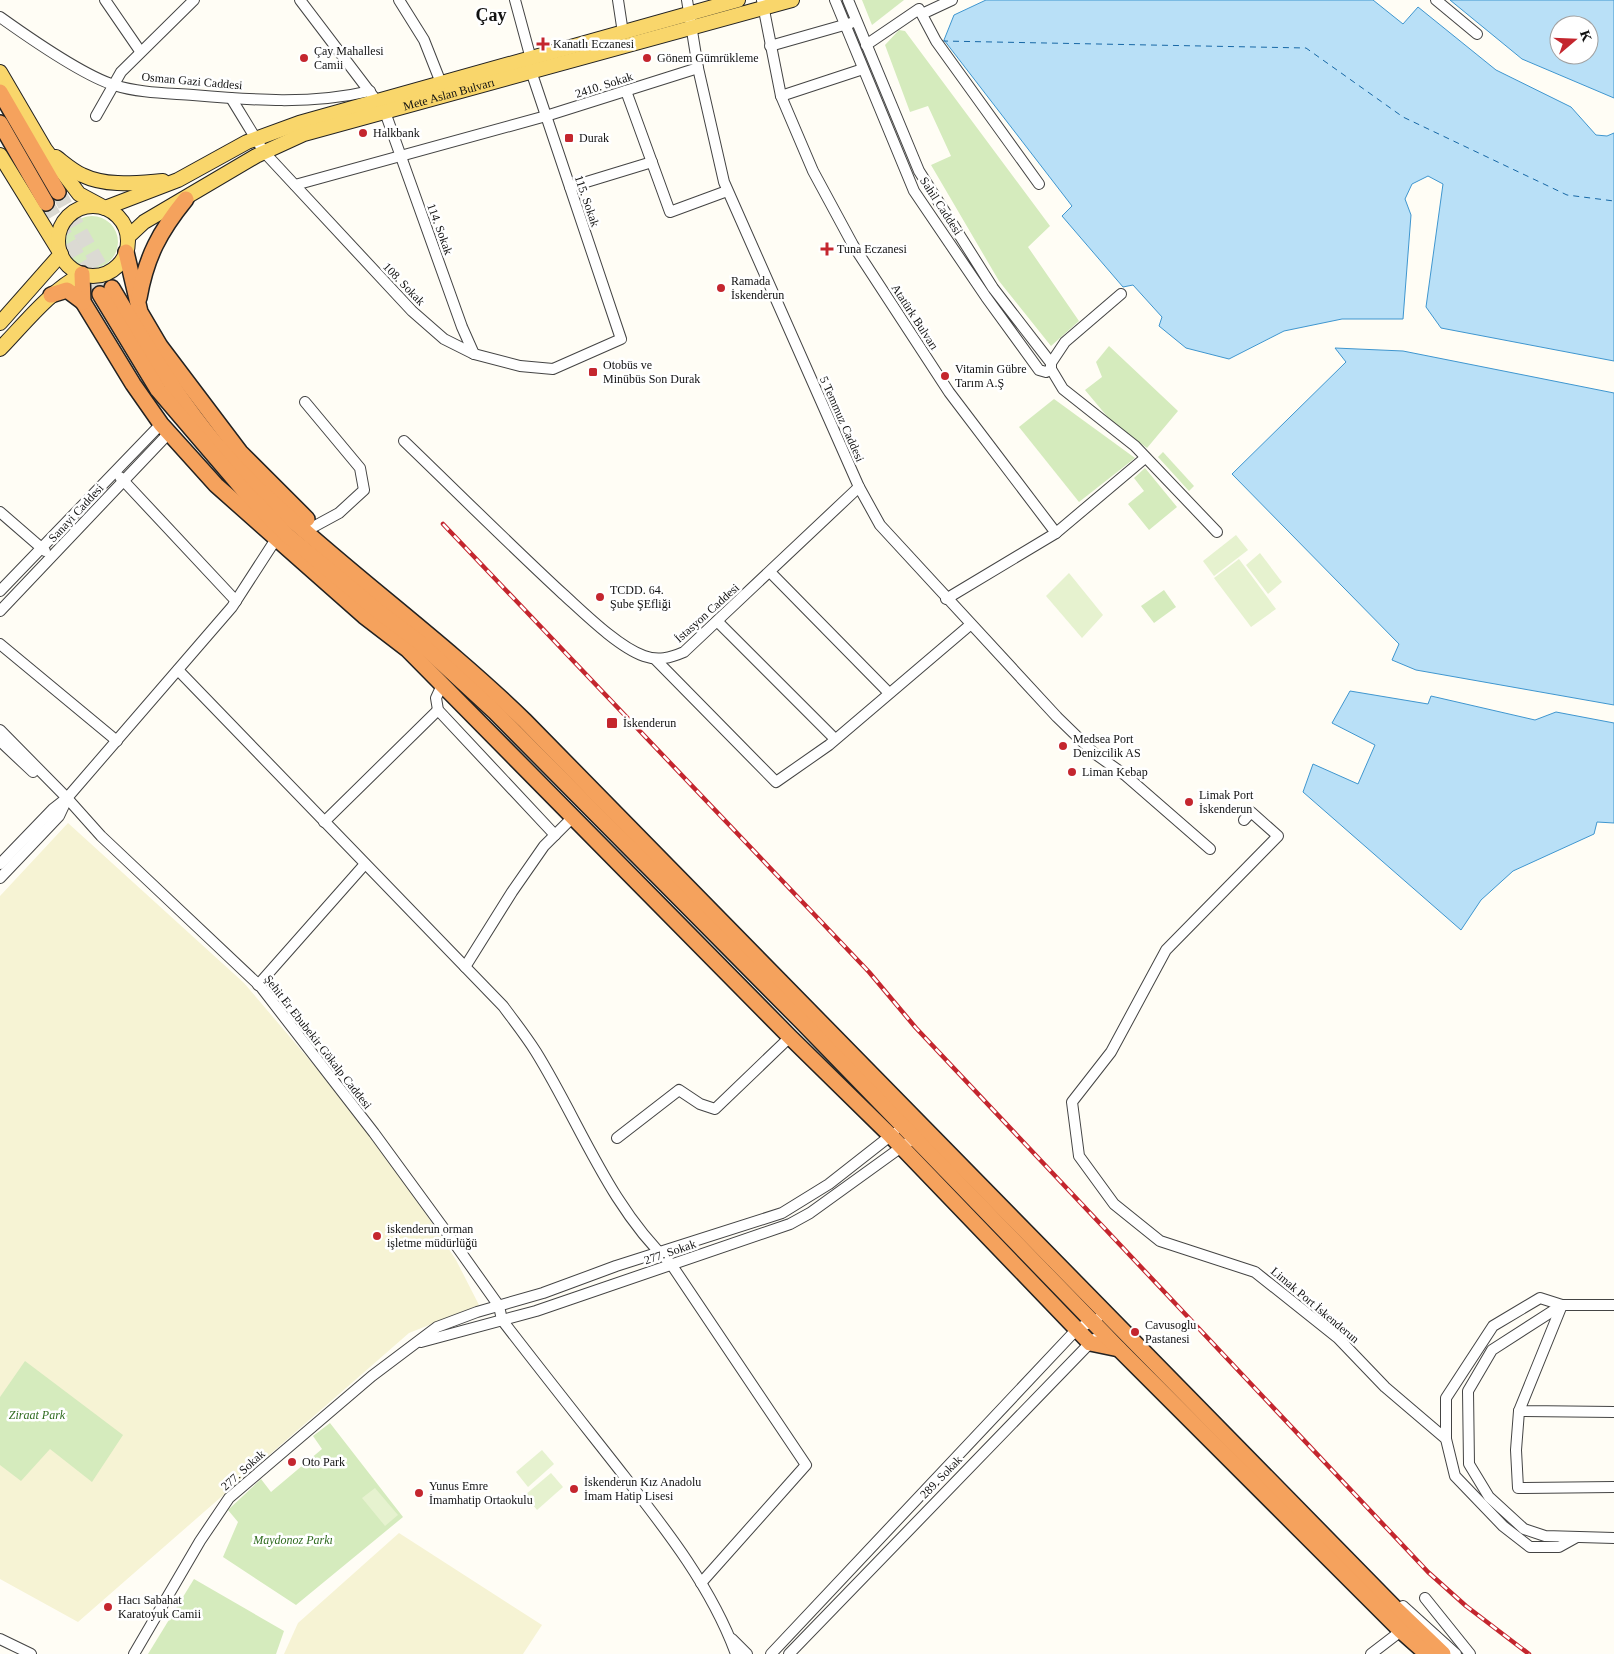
<svg xmlns="http://www.w3.org/2000/svg" width="1614" height="1654" font-family="Georgia,serif">
  <style>
    .farmland { fill: #f6f3d4 }
    .green { fill: #d5ebbd }
    .pitch { fill: #e6f2cf }
    .water { fill: #b9e0f7; stroke: #3f96cf; fill-rule: evenodd }
    .lines { fill: none; stroke-linecap: round; stroke-linejoin: round }
    .ferry { stroke: #1768a6; stroke-width: 1; stroke-dasharray: 6 5; stroke-linecap: butt }
    .highway-tunnel { stroke: #dbdad3; stroke-width: 15; stroke-dasharray: 15 8; stroke-linecap: butt }
    .minor-casing { stroke: #444; stroke-width: 12 }
    .major-casing { stroke: #222; stroke-width: 16 }
    .highway-casing { stroke: #222; stroke-width: 18 }
    .minor { stroke: #fff; stroke-width: 10 }
    .major { stroke: #f9d66b; stroke-width: 14 }
    .highway { stroke: #f5a25d; stroke-width: 15 }
    .rail-casing { stroke: #c4262e; stroke-width: 4.5 }
    .rail { stroke: #fff; stroke-width: 2.5; stroke-dasharray: 8; stroke-linecap: butt }
    .poi-dot { fill: #c4262e; stroke: #fff; stroke-width: 2 }
    .labels { text-anchor: middle; stroke-width: 5; stroke-linejoin: round; paint-order: stroke }
    .poi-label { font-size: 12px; fill: #111; stroke: #fff; text-anchor: start }
    .street-label { font-size: 12px; fill: #111; stroke: #fff }
    .park-label { font-size: 12px; font-style: italic; fill: #2f6b1f; stroke: #fff }
    .district-label { font-size: 18px; font-weight: bold; fill: #111; stroke: #fff }
  </style>
  <rect width="100%" height="100%" fill="#fffdf5"/>
  <g class="farmland">
    <path d="M68,823L244,983L376,1138L456,1260L479,1305L409,1333L78,1622L0,1579V896Z"/>
    <path d="M399,1533L542,1625L523,1654H284L298,1623Z"/>
  </g>
  <g class="green">
    <path d="M862,0H904L872,25Z"/>
    <path d="M899,30L905,31L1050,226L1028,247L1079,321L1051,346L999,281L931,165L951,156L928,106L910,112L885,45Z"/>
    <circle cx="92" cy="242" r="26"/>
    <path d="M1109,346L1178,411L1147,448L1111,421L1085,390L1102,377L1096,362Z"/>
    <path d="M1054,399L1135,458L1079,502L1019,427Z"/>
    <path d="M1163,452L1194,486L1189,491L1158,457Z"/>
    <path d="M1145,468L1177,507L1149,530L1128,504L1144,491L1134,478Z"/>
    <path d="M1164,590L1176,607L1154,623L1141,606Z"/>
    <path d="M25,1361L123,1435L92,1482L50,1449L21,1481L0,1465V1397Z"/>
    <path d="M330,1423L403,1517L296,1605L223,1557L238,1522L228,1510L261,1479L271,1492L322,1449L313,1436Z"/>
    <path d="M194,1579L284,1631L276,1654H148Z"/>
  </g>
  <g class="pitch">
    <path d="M1236,535L1248,550L1214,576L1203,561Z"/>
    <path d="M1260,553L1282,582L1268,594L1246,565Z"/>
    <path d="M1239,559L1276,609L1251,627L1214,578Z"/>
    <path d="M1069,573L1103,615L1082,638L1046,596Z"/>
    <path d="M542,1450L554,1464L528,1487L516,1472Z"/>
    <path d="M551,1473L563,1487L537,1510L525,1495Z"/>
    <path d="M375,1488L398,1515L385,1526L362,1498Z"/>
  </g>
  <g class="water">
    <path d="M986,0H1373L1403,24L1418,7L1496,70L1571,107L1596,135L1607,136L1614,133V361L1441,328L1426,307L1443,184L1428,176L1412,184L1405,199L1411,215L1403,319H1342L1284,331L1229,359L1186,348L1159,326L1162,317L1133,285L1123,287L1062,216L1072,206L944,40L954,15Z"/>
    <path d="M1450,0H1614V98L1522,59ZM1559,25H1589V55H1559Z"/>
    <path d="M1335,348L1403,351L1614,393V705L1416,670L1392,660L1399,644L1232,474L1346,362Z"/>
    <path d="M1350,691L1428,704L1431,696L1535,720L1556,712L1614,723V823L1597,822L1594,834L1513,871L1481,900L1461,930L1303,792L1313,764L1358,784L1375,745L1332,723Z"/>
  </g>
  <g class="lines">
    <path class="ferry" d="M942,41L1306,48L1403,117L1567,195L1614,201"/>
    <g class="highway-tunnel">
      <path d="M58,192L112,288"/>
      <path d="M46,203L100,294"/>
    </g>
    <g class="minor-casing">
      <g id="minor">
        <path d="M105,0L140,51"/>
        <path d="M300,0L385,112L462,327L474,354"/>
        <path d="M399,0L424,40L441,83"/>
        <path d="M515,0L531,59"/>
        <path d="M618,0L623,33"/>
        <path d="M687,0L698,68L724,182L859,487L880,525L1057,717L1094,753L1125,775L1210,849"/>
        <path d="M762,0L781,96L813,171L853,245L949,392L1056,533L946,599"/>
        <path d="M835,0L914,191L986,297L1039,370L1046,372L1051,369V363L993,288L919,171L848,0"/>
        <path d="M1436,0L1477,34"/>
        <path d="M922,14L952,0"/>
        <path d="M0,17C28,37 82,75 114,85C139,93 166,93 193,95C252,100 312,105 370,91"/>
        <path d="M866,45L919,9L936,41L1039,184"/>
        <path d="M770,46L851,23"/>
        <path d="M626,91L670,212L727,191"/>
        <path d="M781,96L863,69"/>
        <path d="M231,98L264,152L412,311L444,339L474,354L520,366L553,369L621,339L531,71"/>
        <path d="M96,116L121,72L194,0"/>
        <path d="M295,185L546,116L698,68"/>
        <path d="M570,187L652,162"/>
        <path d="M1051,363L1065,342L1121,294"/>
        <path d="M1051,369L1063,389L1135,446L1217,532"/>
        <path d="M305,402L360,468L364,490L339,513L315,526"/>
        <path d="M404,441C457,492 509,544 563,594C583,612 618,647 644,656C658,661 670,658 684,652L859,487"/>
        <path d="M120,477L236,601"/>
        <path d="M0,512L45,551"/>
        <path d="M1056,533L1145,458"/>
        <path d="M770,572L889,693"/>
        <path d="M0,591L161,424"/>
        <path d="M0,611L169,433"/>
        <path d="M718,622L835,739"/>
        <path d="M0,644L117,741"/>
        <path d="M655,659L776,782L829,745L970,625"/>
        <path d="M178,670L503,1006C514,1021 526,1036 536,1052C580,1123 609,1206 671,1264L806,1465L701,1583"/>
        <path d="M442,685L436,698L438,710L555,835"/>
        <path d="M0,730L67,798L101,836L261,987L374,1133L450,1237L499,1306L502,1320C539,1368 577,1416 614,1463C660,1522 710,1583 736,1654"/>
        <path d="M0,741L33,772"/>
        <path d="M1244,820L1251,812L1278,836L1166,950L1111,1052L1072,1102L1079,1156L1114,1204L1160,1241L1255,1272L1338,1338L1385,1387L1446,1439L1455,1476L1503,1526L1530,1547H1559L1577,1537"/>
        <path d="M324,822L438,710"/>
        <path d="M0,864L53,809L67,798L232,607L276,539"/>
        <path d="M0,878L59,816L67,799"/>
        <path d="M465,967L512,892L544,846L573,817"/>
        <path d="M258,985L365,864"/>
        <path d="M617,1138L679,1090L700,1104L715,1109L790,1037"/>
        <path d="M1614,1305H1562L1519,1411L1614,1412"/>
        <path d="M421,1342L536,1311L790,1224L810,1213L914,1138"/>
        <path d="M1519,1411L1516,1450L1518,1488L1614,1487"/>
        <path d="M1446,1439V1398L1493,1326L1540,1298L1562,1305L1492,1350L1468,1391L1469,1464L1489,1497L1524,1529L1545,1536L1614,1538"/>
        <path d="M1425,1598L1470,1654"/>
        <path d="M1403,1606L1456,1654"/>
        <path d="M0,1639L31,1654"/>
        <path d="M732,1639L747,1654"/>
        <path d="M134,1654L200,1541L229,1498L372,1376L437,1327L477,1312L543,1293L616,1266L782,1213L829,1184L894,1133"/>
        <path d="M771,1654L1077,1329L1097,1319"/>
        <path d="M789,1654L1094,1339"/>
        <path d="M1371,1654L1401,1631"/>
      </g>
    </g>
    <g class="major-casing">
      <g id="major">
        <path d="M0,72L45,149L79,194L105,208L178,180L247,142L299,123L738,0"/>
        <path d="M0,155L61,254L0,323"/>
        <path d="M56,157C64,163 73,171 82,175C107,187 136,183 163,181"/>
        <circle cx="93" cy="241" r="35"/>
        <path id="s1" d="M128,237L144,222L256,156L304,134L792,0"/>
        <path d="M0,349C26,322 49,292 82,274"/>
      </g>
    </g>
    <g class="highway-casing">
      <g id="highway">
        <path d="M0,92L58,192"/>
        <path d="M0,123L46,203"/>
        <path d="M126,252L140,312L160,346L240,452L307,519"/>
        <path d="M82,274L83,302L133,384L161,424L216,485L364,616L407,649L790,1037L891,1136L1090,1343L1119,1349"/>
        <path d="M112,288C154,359 196,430 256,487C342,569 440,638 525,721L1395,1608L1443,1654"/>
        <path d="M100,294L158,390L246,493L288,536L383,615L418,641L495,712L802,1022L1119,1349L1401,1631L1427,1654"/>
        <path d="M51,295L67,290L83,302"/>
        <path d="M139,298C146,257 160,231 186,199"/>
      </g>
    </g>
    <use href="#minor" class="minor"/>
    <use href="#major" class="major"/>
    <use href="#highway" class="highway"/>
    <g class="rail-casing">
      <path id="rail" d="M443,524L869,972L916,1028L1428,1572L1466,1606L1529,1654"/>
    </g>
    <use href="#rail" class="rail"/>
  </g>
  <g class="poi-dot">
    <path d="M540.5 36.5h5v5h5v5h-5v5h-5v-5h-5v-5h5z"/>
    <circle cx="304" cy="58" r="5"/>
    <circle cx="647" cy="58" r="5"/>
    <circle cx="363" cy="133" r="5"/>
    <rect x="564" y="133" width="10" height="10" rx="2.5"/>
    <path d="M824.5 241.5h5v5h5v5h-5v5h-5v-5h-5v-5h5z"/>
    <circle cx="721" cy="288" r="5"/>
    <rect x="588" y="367" width="10" height="10" rx="2.5"/>
    <circle cx="945" cy="376" r="5"/>
    <circle cx="600" cy="597" r="5"/>
    <rect x="606" y="717" width="12" height="12" rx="2.5"/>
    <circle cx="1063" cy="746" r="5"/>
    <circle cx="1072" cy="772" r="5"/>
    <circle cx="1189" cy="802" r="5"/>
    <circle cx="377" cy="1236" r="5"/>
    <circle cx="1135" cy="1332" r="5"/>
    <circle cx="292" cy="1462" r="5"/>
    <circle cx="574" cy="1489" r="5"/>
    <circle cx="419" cy="1493" r="5"/>
    <circle cx="108" cy="1607" r="5"/>
  </g>
  <g class="labels">
    <g class="poi-label">
      <text x="553" y="48">Kanatlı Eczanesi</text>
      <text x="314" y="55">Çay Mahallesi<tspan x="314" dy="14">Camii</tspan></text>
      <text x="657" y="62">Gönem Gümrükleme</text>
      <text x="373" y="137">Halkbank</text>
      <text x="579" y="142">Durak</text>
      <text x="837" y="253">Tuna Eczanesi</text>
      <text x="731" y="285">Ramada<tspan x="731" dy="14">İskenderun</tspan></text>
      <text x="603" y="369">Otobüs ve<tspan x="603" dy="14">Minübüs Son Durak</tspan></text>
      <text x="955" y="373">Vitamin Gübre<tspan x="955" dy="14">Tarım A.Ş</tspan></text>
      <text x="610" y="594">TCDD. 64.<tspan x="610" dy="14">Şube ŞEfliği</tspan></text>
      <text x="623" y="727">İskenderun</text>
      <text x="1073" y="743">Medsea Port<tspan x="1073" dy="14">Denizcilik AS</tspan></text>
      <text x="1082" y="776">Liman Kebap</text>
      <text x="1199" y="799">Limak Port<tspan x="1199" dy="14">İskenderun</tspan></text>
      <text x="387" y="1233">iskenderun orman<tspan x="387" dy="14">işletme müdürlüğü</tspan></text>
      <text x="1145" y="1329">Cavusoglu<tspan x="1145" dy="14">Pastanesi</tspan></text>
      <text x="302" y="1466">Oto Park</text>
      <text x="584" y="1486">İskenderun Kız Anadolu<tspan x="584" dy="14">İmam Hatip Lisesi</tspan></text>
      <text x="429" y="1490">Yunus Emre<tspan x="429" dy="14">İmamhatip Ortaokulu</tspan></text>
      <text x="118" y="1604">Hacı Sabahat<tspan x="118" dy="14">Karatoyuk Camii</tspan></text>
    </g>
    <g class="street-label">
      <text transform="translate(192 81) rotate(5)" y="4">Osman Gazi Caddesi</text>
      <text transform="translate(604 85) rotate(-18)" y="4">2410. Sokak</text>
      <text dy="4" stroke="none"><textPath href="#s1" startOffset="355">Mete Aslan Bulvarı</textPath></text>
      <text transform="translate(587 201) rotate(71)" y="4">115. Sokak</text>
      <text transform="translate(941 206) rotate(57)" y="4">Sahil Caddesi</text>
      <text transform="translate(440 229) rotate(70)" y="4">114. Sokak</text>
      <text transform="translate(404 284) rotate(46)" y="4">108. Sokak</text>
      <text transform="translate(915 317) rotate(57)" y="4">Atatürk Bulvarı</text>
      <text transform="translate(842 419) rotate(66)" y="4">5 Temmuz Caddesi</text>
      <text transform="translate(76 513) rotate(-47)" y="4">Sanayi Caddesi</text>
      <text transform="translate(707 613) rotate(-42)" y="4">İstasyon Caddesi</text>
      <text transform="translate(318 1042) rotate(52)" y="4">Şehit Er Ebubekir Gökalp Caddesi</text>
      <text transform="translate(670 1252) rotate(-19)" y="4">277. Sokak</text>
      <text transform="translate(1315 1305) rotate(40)" y="4">Limak Port İskenderun</text>
      <text transform="translate(243 1470) rotate(-42)" y="4">277. Sokak</text>
      <text transform="translate(941 1477) rotate(-46)" y="4">289. Sokak</text>
    </g>
    <g class="park-label">
      <text x="37" y="1419">Ziraat Park</text>
      <text x="293" y="1544">Maydonoz Parkı</text>
    </g>
    <g class="district-label">
      <text x="491" y="21">Çay</text>
    </g>
  </g>
  <g transform="translate(1574 40) rotate(71)"><circle r="24" fill="#ffffff" stroke="#a0a0a0"/>
  <path d="M0-4L9 19L0 12L-9 19Z" fill="#c4262e"/>
  <text y="-8" font-size="14" font-weight="bold" text-anchor="middle" fill="#111111">K</text>
  </g>
</svg>
